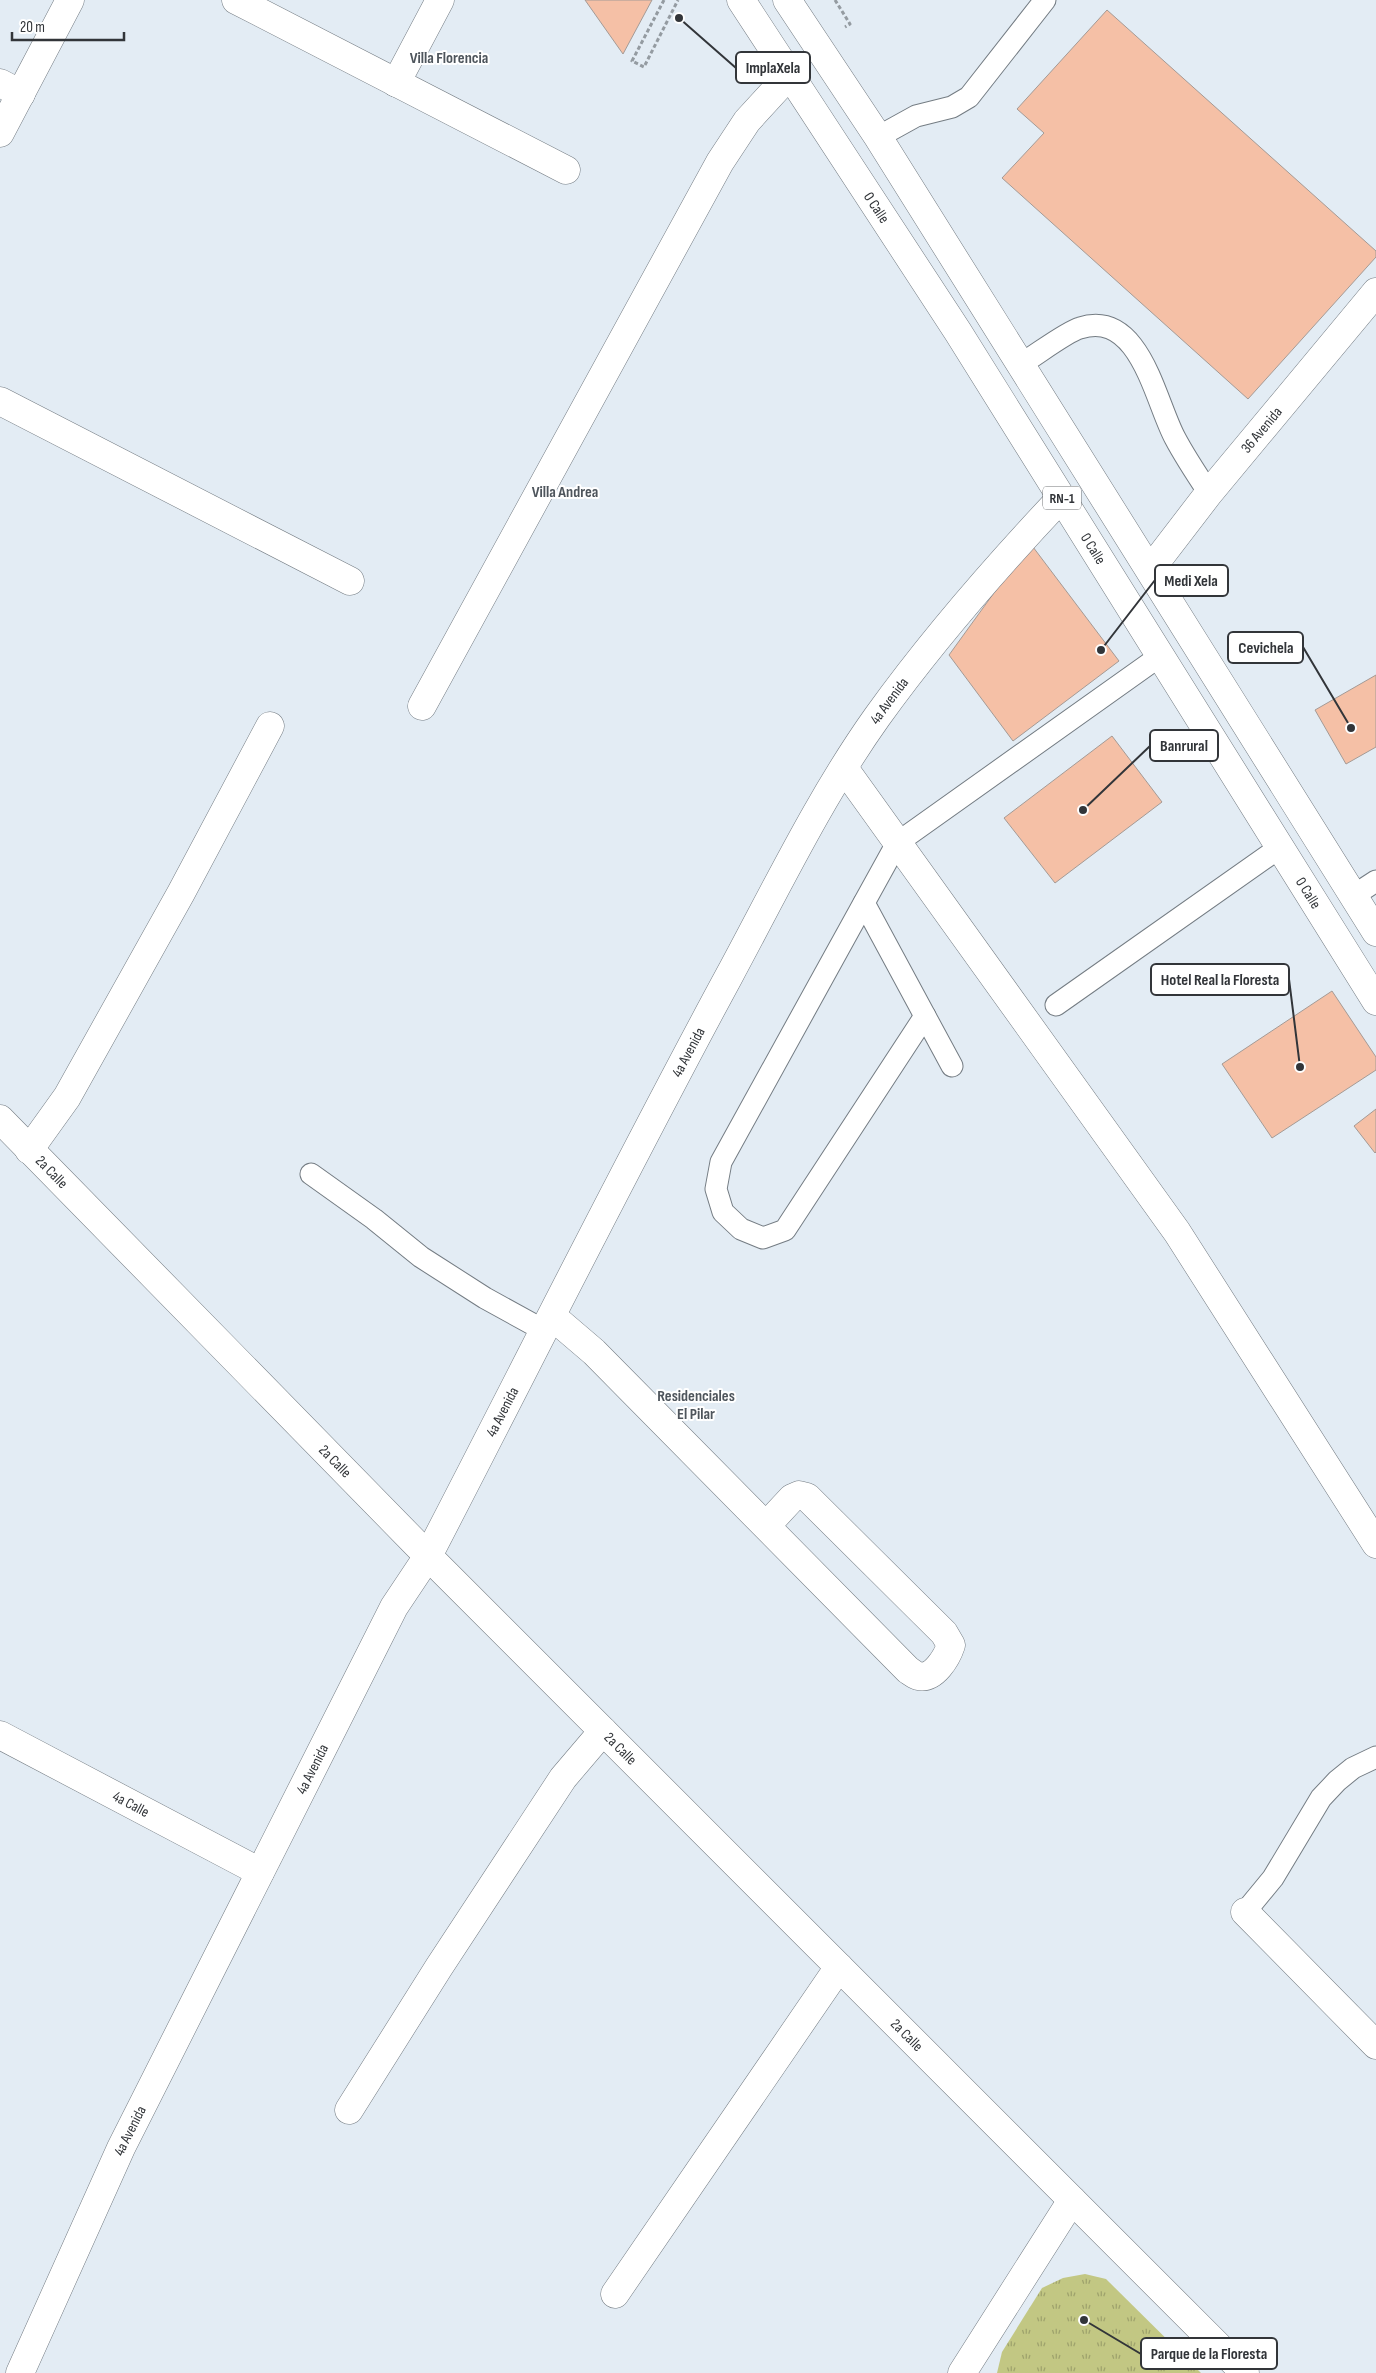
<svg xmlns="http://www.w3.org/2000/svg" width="1376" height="2373" font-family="'Sofia Sans Condensed',sans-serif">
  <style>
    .park { fill: url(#park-tufts) }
    .building { fill: #f5c0a6; stroke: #a49a95 }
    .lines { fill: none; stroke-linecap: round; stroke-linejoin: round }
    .service-casing { stroke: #747c83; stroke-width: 23 }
    .minor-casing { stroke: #747c83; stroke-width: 29 }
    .tertiary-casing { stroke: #747c83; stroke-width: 29 }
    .primary-casing { stroke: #747c83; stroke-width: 29 }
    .path { stroke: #949ba1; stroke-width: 3; stroke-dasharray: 4 2.5; stroke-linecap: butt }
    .service { stroke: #fff; stroke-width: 21 }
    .minor { stroke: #fff; stroke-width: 28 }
    .tertiary { stroke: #fff; stroke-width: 28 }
    .primary { stroke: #fff; stroke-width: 28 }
    .labels { text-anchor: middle; stroke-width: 4; stroke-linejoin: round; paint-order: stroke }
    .shield { fill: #fff; stroke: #707274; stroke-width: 1 }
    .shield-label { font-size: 14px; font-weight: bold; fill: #323539 }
    .street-label { font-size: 15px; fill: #323539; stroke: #fff }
    .neighbourhood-label { font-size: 16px; font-weight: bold; fill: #4e555c; stroke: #fff }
    .leader { fill: none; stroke: #323539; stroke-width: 2 }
    .callout-dot { fill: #323539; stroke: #fff; stroke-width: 2 }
    .callout { fill: #fff; stroke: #323539; stroke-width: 2 }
    .callout-label { font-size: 16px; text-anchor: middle; font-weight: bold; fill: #323539 }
  </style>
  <defs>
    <pattern id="park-tufts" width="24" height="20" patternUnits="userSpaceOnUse" patternTransform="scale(1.25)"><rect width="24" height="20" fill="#c2c783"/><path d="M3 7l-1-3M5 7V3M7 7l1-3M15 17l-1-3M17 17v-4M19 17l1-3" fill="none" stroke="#9ea26c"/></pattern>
  </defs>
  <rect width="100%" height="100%" fill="#e3ecf4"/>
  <path class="park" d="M1085,2274L1106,2279L1201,2373H997L1002,2352L1042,2288L1063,2278Z"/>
  <g class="building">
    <path d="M585,0H652L623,54Z"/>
    <path d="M1107,10L1376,251V257L1248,399L1002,178L1044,133L1017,109Z"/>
    <path d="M1030,543L1119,661L1013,741L949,655Z"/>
    <path d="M1376,675V747L1346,764L1315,710Z"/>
    <path d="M1112,736L1162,802L1055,883L1004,818Z"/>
    <path d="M1332,991L1376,1057V1070L1272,1138L1222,1064Z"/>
    <path d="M1376,1109V1152L1375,1153L1354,1126Z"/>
  </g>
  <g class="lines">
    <g class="service-casing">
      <g id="service">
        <path d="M878,137L916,116L952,107L969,97L1045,0"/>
        <path d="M1021,364C1035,356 1066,332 1080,328C1140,309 1155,401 1175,438C1185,457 1197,475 1209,493"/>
        <path d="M1353,896L1376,881"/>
        <path d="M864,903L952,1066"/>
        <path d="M1056,1005L1279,848"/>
        <path d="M925,1016L785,1230L763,1238L741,1229L723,1212L716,1189L721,1162L897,843L1160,656"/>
        <path d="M311,1174L374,1219L421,1257L485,1298L545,1331"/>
        <path d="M1245,1912L1273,1878L1321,1798L1337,1781L1353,1768L1376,1757"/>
      </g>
    </g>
    <g class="minor-casing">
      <g id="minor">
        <path d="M236,0L566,170"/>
        <path d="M0,83L21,94"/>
        <path d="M396,83L440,0"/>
        <path d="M0,133L70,0"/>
        <path d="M0,401L350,581"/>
        <path id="s1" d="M1150,570L1209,493L1376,292"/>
        <path d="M422,706L720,162L747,121L790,74"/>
        <path d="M844,768L1177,1232L1376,1544"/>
        <path d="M29,1150L67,1097L181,893L270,726"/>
        <path d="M553,1317L594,1352L908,1670C911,1672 915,1675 918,1676C934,1680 947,1657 951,1645L944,1633L807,1497L799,1495L792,1498L766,1526"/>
        <path id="s2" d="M0,1735L260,1872"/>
        <path d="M1245,1912L1376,2045"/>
        <path d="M349,2110L439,1967L563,1778L603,1731"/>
        <path d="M615,2294L839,1967"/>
        <path id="s3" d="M20,2373L121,2148L394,1607L428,1556C528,1363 625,1168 729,976C776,889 820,797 877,717C933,639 996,567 1061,498"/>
        <path d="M962,2373L1072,2200"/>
      </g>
    </g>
    <g class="tertiary-casing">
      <g id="tertiary">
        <path id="s4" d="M0,1119L428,1556L1245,2373"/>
      </g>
    </g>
    <g class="primary-casing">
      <g id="primary">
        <path id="s5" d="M741,0L958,332L1376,1001"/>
        <path d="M787,0L878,137L1376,932"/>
      </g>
    </g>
    <g class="path">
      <path d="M664,0L632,61L644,67L678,0"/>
      <path d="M835,0L850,24L845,27"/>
    </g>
    <use href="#service" class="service"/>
    <use href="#minor" class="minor"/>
    <use href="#tertiary" class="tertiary"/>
    <use href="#primary" class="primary"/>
  </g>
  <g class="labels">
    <rect class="shield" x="1043" y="486.5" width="38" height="23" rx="4"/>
    <g class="shield-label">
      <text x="1062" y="503">RN-1</text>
    </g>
    <g class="street-label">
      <text dy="5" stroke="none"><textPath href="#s5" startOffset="248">0 Calle</textPath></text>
      <text dy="5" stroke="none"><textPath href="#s1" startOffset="179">36 Avenida</textPath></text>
      <text dy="5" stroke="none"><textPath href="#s5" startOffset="652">0 Calle</textPath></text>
      <text dy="5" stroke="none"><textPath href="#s3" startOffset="1886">4a Avenida</textPath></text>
      <text dy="5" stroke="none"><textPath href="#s5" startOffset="1058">0 Calle</textPath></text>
      <text dy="5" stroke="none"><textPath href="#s3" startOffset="1481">4a Avenida</textPath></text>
      <text dy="5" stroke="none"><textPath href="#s4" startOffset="74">2a Calle</textPath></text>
      <text dy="5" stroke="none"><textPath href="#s3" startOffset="1076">4a Avenida</textPath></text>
      <text dy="5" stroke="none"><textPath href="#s4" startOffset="479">2a Calle</textPath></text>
      <text dy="5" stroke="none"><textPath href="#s4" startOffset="884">2a Calle</textPath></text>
      <text dy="5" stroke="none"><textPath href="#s3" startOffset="671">4a Avenida</textPath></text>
      <text dy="5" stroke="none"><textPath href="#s2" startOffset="148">4a Calle</textPath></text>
      <text dy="5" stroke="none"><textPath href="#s4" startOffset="1289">2a Calle</textPath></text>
      <text dy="5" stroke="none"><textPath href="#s3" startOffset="266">4a Avenida</textPath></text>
    </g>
    <g class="neighbourhood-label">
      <text x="449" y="63">Villa Florencia</text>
      <text x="565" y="497">Villa Andrea</text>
      <text x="696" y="1401">Residenciales<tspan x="696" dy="18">El Pilar</tspan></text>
    </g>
  </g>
  <path class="leader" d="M679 18L736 68M1101 650L1155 580M1351 728L1303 647M1083 810L1150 746M1300 1067L1289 979M1084 2320L1141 2354"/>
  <g class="callout-dot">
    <circle cx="679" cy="18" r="5"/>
    <circle cx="1101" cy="650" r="5"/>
    <circle cx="1351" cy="728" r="5"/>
    <circle cx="1083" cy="810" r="5"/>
    <circle cx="1300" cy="1067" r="5"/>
    <circle cx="1084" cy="2320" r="5"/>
  </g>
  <g class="callout">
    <rect x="736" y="52" width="74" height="31" rx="5"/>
    <rect x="1155" y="565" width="73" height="31" rx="5"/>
    <rect x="1228" y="632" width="75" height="31" rx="5"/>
    <rect x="1150" y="730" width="68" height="31" rx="5"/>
    <rect x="1151" y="964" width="138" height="31" rx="5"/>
    <rect x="1141" y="2338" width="136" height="31" rx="5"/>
  </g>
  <g class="callout-label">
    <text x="773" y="73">ImplaXela</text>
    <text x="1191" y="586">Medi Xela</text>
    <text x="1266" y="653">Cevichela</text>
    <text x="1184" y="751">Banrural</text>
    <text x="1220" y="985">Hotel Real la Floresta</text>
    <text x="1209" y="2359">Parque de la Floresta</text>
  </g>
  <path d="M12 32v8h112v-8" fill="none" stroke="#323539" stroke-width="2.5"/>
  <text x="20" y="32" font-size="15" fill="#323539" stroke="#ffffff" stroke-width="4" paint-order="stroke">20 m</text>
</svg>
